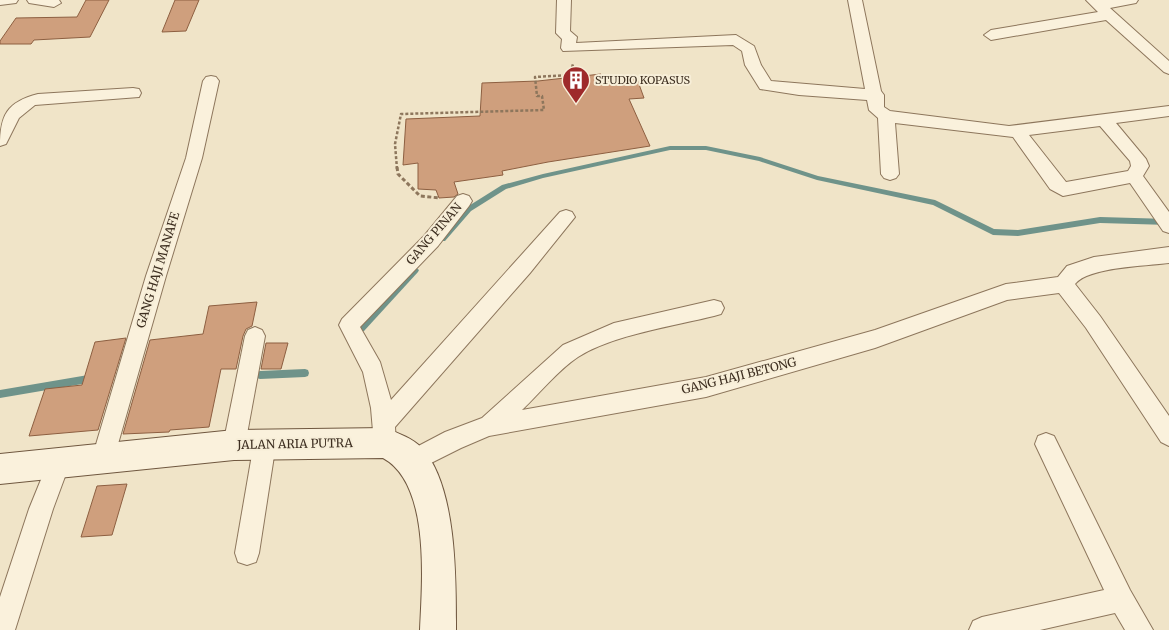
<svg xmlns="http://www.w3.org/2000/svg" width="1169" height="630" font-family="Merriweather,serif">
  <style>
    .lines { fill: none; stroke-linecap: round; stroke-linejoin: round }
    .stream { fill: #6f938a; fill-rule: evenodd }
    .building { fill: #cf9f7d; stroke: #8d5f41 }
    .minor-casing { stroke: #8d765c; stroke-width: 2 }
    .secondary-casing { stroke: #6f573f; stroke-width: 2 }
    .path-far1 { stroke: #8d765c; stroke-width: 2.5; stroke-dasharray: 3 2; stroke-linecap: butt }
    .path { stroke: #8d765c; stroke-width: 3; stroke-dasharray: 4 2.5; stroke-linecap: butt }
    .minor { fill: #faf1dc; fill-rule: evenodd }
    .secondary { fill: #faf1dc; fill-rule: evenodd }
    .labels { text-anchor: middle; stroke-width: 4; stroke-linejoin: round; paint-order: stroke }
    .far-poi-label { font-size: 11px; fill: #3d2e20; stroke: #f7eed8; text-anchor: start }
    .street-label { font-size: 12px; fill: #3d2e20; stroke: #f7eed8 }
  </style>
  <rect width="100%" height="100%" fill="#f0e4c8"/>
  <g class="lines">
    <g class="stream">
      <path d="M670,146H706L760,157L818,176L935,200L994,229L1018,230L1100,217L1169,219V225L1100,223L1018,236L993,235L933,205L817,180L759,161L706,150H670L543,178L506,189L471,211L445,241H441L440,239L467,207L502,185L543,174Z"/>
      <path d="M415,267L419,270L418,272L364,331L361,332L358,331L357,329L358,327L412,268Z"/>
      <path d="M305,369L308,370L309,373L308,376L305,377L260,379L257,378L256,375L257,372L260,371Z"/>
      <path d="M94,374L97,375L98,378L97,381L94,382L0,398V390Z"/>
    </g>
  </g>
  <g class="building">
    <path d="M86,0H109L90,37L34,40L31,44H0V41L16,18L77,17Z"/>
    <path d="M175,0H199L186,31L162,32Z"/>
    <path d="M601,74V79L636,76L644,98L629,99L650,146L548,162L502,171L503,175L454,182L458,194L454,197L439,198L436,190L418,189V163L403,165L406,119L480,116L482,83L538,81Z"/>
    <path d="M257,302L252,326L246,329L243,336L236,369H221L209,427L170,430L169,432L123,434L150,340L203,334L209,306Z"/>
    <path d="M126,338L98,430L29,436L45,389L82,385L95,342Z"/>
    <path d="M266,343H288L281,369H261Z"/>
    <path d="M127,484L112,535L81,537L97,486Z"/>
  </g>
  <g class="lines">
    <g class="minor-casing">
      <g id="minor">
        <path d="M0,0H18L16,3L0,5Z"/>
        <path d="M27,0H59L61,3L54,7L29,3Z"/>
        <path d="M557,0H571L570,31L577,37L576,43L736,35L754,46L761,65L771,81L865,89L848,0H862L881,91L884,95V107L890,111L1009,126L1169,106V116L1116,123L1146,159L1149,166L1143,176L1169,212V233L1163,231L1130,183L1063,196L1050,189L1013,137L895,123L899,174L896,178L890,180L884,178L881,174L878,118L869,110L867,100L799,95L760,89L745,65L742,51L733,45L563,51L561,48L562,39L556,33ZM1100,126L1130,161L1131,166L1128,171L1066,182L1029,135Z"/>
        <path d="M1086,0H1138L1136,3L1110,8L1169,61V74L1164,72L1106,20L991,40L984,35L991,30L1098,12Z"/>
        <path d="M211,76L216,77L219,81L202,158L166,276L114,458L111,466L103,469L95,466L92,458L146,276L186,158L203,81L206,77Z"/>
        <path d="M133,88L139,89L141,93L139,97L35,105L19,118L6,144L0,146C0,115 7,102 38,94Z"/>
        <path d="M463,194L469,196L472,201L469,206L438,246L360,327L380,362L391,400L560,212L566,210L572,212L575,217L530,273L395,427L396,443L393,451L385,454L377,451L374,443L371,408L363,372L339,325L342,319L424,236L457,196Z"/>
        <path d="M1169,247V263C1146,266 1088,267 1075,284L1100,316L1169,416V446L1161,442L1086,328L1059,293L1007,300L875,348L706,397L489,436L461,448L413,472L405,469L402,461L405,453L445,432L482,418L563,345L614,323L714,300L721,302L724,308L721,314L714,316C674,326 612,335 578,357C557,371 540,393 522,410L706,377L875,330L1006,284L1058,277L1067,266L1094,257Z"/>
        <path d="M255,327L262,330L265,336L245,445L242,453L234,456L226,453L223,445L245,336L248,330Z"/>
        <path d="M265,432L273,435L276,443L259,553L256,562L247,565L238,562L235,553L254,443L257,435Z"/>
        <path d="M1046,433L1054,436L1130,590L1153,630H1125L1115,613L1040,630H969L973,621L982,617L1104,590L1035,444L1038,436Z"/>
        <path d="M59,452L67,455L70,463L53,509L15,630H0V597L29,509L51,455Z"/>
      </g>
    </g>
    <g class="secondary-casing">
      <path id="secondary" d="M385,428C398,433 412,438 422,448C457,487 456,580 456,630H420C422,583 431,484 383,458L234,460L0,484V454L234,430Z"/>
    </g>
    <path class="path-far1" d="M397,169L395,144L401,114L544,110L542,96H537L535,77L570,75L573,64"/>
    <path class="path" d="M397,167L398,174L420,196L440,198"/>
    <use href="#minor" class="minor"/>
    <use href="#secondary" class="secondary"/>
  </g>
  <defs>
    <g id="building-pin" transform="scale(1.4375)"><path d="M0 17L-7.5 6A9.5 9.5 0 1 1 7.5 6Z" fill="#9e2a2b" stroke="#f7eed8"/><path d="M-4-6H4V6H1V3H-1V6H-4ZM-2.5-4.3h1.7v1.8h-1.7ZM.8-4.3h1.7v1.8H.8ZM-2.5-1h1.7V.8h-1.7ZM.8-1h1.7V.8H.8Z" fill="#fff"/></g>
  </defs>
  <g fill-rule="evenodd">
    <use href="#building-pin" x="576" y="80"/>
  </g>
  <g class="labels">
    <g class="far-poi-label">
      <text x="595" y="84">STUDIO KOPASUS</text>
    </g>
    <g class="street-label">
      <text transform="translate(434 234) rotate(-49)" y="4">GANG PINAN</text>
      <text transform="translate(158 270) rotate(-73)" y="4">GANG HAJI MANAFE</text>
      <text transform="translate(739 376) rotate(-14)" y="4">GANG HAJI BETONG</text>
      <text transform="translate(295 444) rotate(-1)" y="4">JALAN ARIA PUTRA</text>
    </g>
  </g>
</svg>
